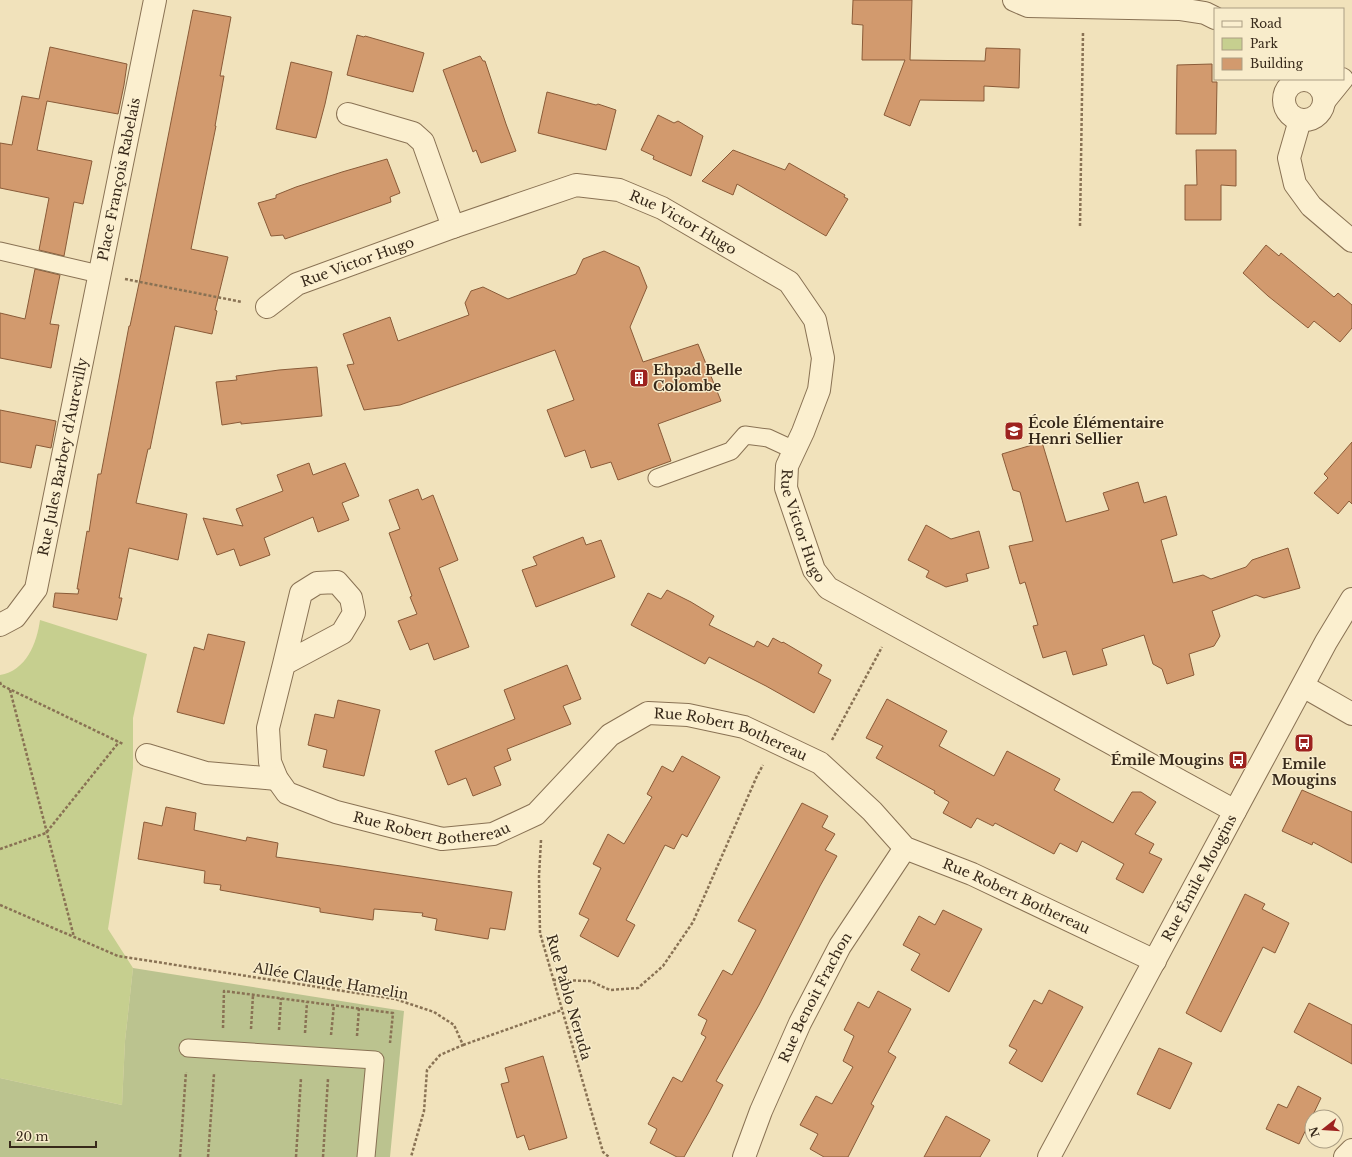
<svg xmlns="http://www.w3.org/2000/svg" width="1352" height="1157" font-family="'Libre Baskerville',serif">
  <style>
    .green { fill: #c6cf8f }
    .cemetery { fill: #bbc38f }
    .building { fill: #d29a6e; stroke: #8a5b38 }
    .lines { fill: none; stroke-linecap: round; stroke-linejoin: round }
    .service-casing { stroke: #897254; stroke-width: 19 }
    .minor-casing { stroke: #897254; stroke-width: 24 }
    .tertiary-casing { stroke: #897254; stroke-width: 24 }
    .path { stroke: #897254; stroke-width: 2.5; stroke-dasharray: 3 2; stroke-linecap: butt }
    .service { stroke: #fbefcf; stroke-width: 17 }
    .minor { stroke: #fbefcf; stroke-width: 22 }
    .tertiary { stroke: #fbefcf; stroke-width: 22 }
    .labels { text-anchor: middle; stroke-width: 3; stroke-linejoin: round; paint-order: stroke }
    .street-label { font-size: 14px; fill: #37291a; stroke: #f8eccb }
    .poi-label { font-size: 14px; font-weight: bold; fill: #37291a; stroke: #f8eccb; text-anchor: start }
  </style>
  <rect width="100%" height="100%" fill="#f1e2bb"/>
  <path class="green" d="M40,620L147,654L133,718V768L108,929L133,968L125,1041L122,1105L0,1078V675C26,671 37,643 40,620Z"/>
  <path class="cemetery" d="M133,968L404,1011L390,1157H0V1078L122,1105L125,1041Z"/>
  <g class="building">
    <path d="M853,0H912L910,60L985,61L986,48L1020,49L1019,88L984,86V101L920,100L910,126L884,115L905,60H862L863,25L852,24Z"/>
    <path d="M193,10L231,17L220,76H224L215,126H216L191,249L228,257L215,310L217,311L212,334L175,326L150,449H148L136,503L187,514L178,560L129,548L119,598H122L117,620L53,607L55,593L78,594L79,589H77L87,531L89,532L98,474H101L129,326H130L141,274Z"/>
    <path d="M357,35L364,37L365,36L424,53L413,92L347,75Z"/>
    <path d="M50,47L127,64L124,85L118,114L47,101L37,150L92,161L83,204L74,202L64,256L39,250L49,198L0,188V143L12,145L22,96L39,99Z"/>
    <path d="M480,56L483,61H485L506,124L516,151L481,163L476,150L473,152L443,70Z"/>
    <path d="M291,62L332,72L325,104L316,138L276,129Z"/>
    <path d="M1212,64V82H1217L1216,134H1176L1177,65Z"/>
    <path d="M547,92L596,105L598,104L616,110L606,150L538,133Z"/>
    <path d="M658,115L674,123L678,121L703,136L691,176L653,159L654,156L641,150Z"/>
    <path d="M733,150L785,170L789,163L845,195L844,197L848,199L826,236L737,184L733,195L702,181Z"/>
    <path d="M1196,150H1236V186L1221,185V220H1185V185H1197Z"/>
    <path d="M387,159L400,193L390,197L391,202L285,239L283,235L271,236L258,203L276,198V195L296,187L342,172Z"/>
    <path d="M1266,245L1279,256L1281,253L1334,297L1338,293L1352,305V328L1340,342L1314,321L1308,328L1268,296L1243,273Z"/>
    <path d="M604,251L639,267L647,287L630,327L643,362L698,344L721,401L658,424L671,461L618,480L611,462L591,468L585,450L565,457L547,410L574,400L555,350L400,405L364,410L347,365L354,364L343,334L390,317L398,341L469,315L465,303L471,291L483,287L508,299L576,274L583,259Z"/>
    <path d="M35,269L60,275L50,324L59,325L51,368L0,358V313L25,319Z"/>
    <path d="M317,367L322,416L241,424V422L222,425L216,382L237,380L236,376L279,370Z"/>
    <path d="M0,410L56,421L51,448L36,445L31,468L0,462Z"/>
    <path d="M1042,442L1066,522L1109,510L1103,493L1138,482L1144,503L1166,496L1177,535L1161,540L1173,583L1203,575L1211,579L1246,567L1252,560L1288,548L1300,588L1264,598L1256,595L1212,611L1220,636L1214,646L1189,654L1194,675L1167,684L1162,669L1153,664L1144,635L1102,649L1107,665L1073,675L1066,651L1043,658L1033,626L1038,625L1025,582L1020,584L1009,546L1033,541L1020,492L1013,490L1002,454Z"/>
    <path d="M1352,442V504L1349,501L1338,514L1314,493L1328,478L1324,474Z"/>
    <path d="M309,463L313,475L345,463L359,496L342,503L349,520L318,532L313,517L264,538L270,555L240,566L234,549L217,555L203,518L243,526L236,509L283,491L277,475Z"/>
    <path d="M418,489L422,500L433,495L458,560L439,568L469,647L434,660L428,643L410,650L398,621L417,614L410,597L412,596L389,533L400,529L389,500Z"/>
    <path d="M926,525L951,539L979,531L989,568L966,574L968,581L946,587L926,577L929,571L908,560Z"/>
    <path d="M583,537L586,545L601,540L615,577L536,607L522,570L537,565L533,557Z"/>
    <path d="M667,590L691,602L714,616L709,625L754,647L757,641L768,647L773,638L782,643L783,642L822,665L818,673L831,680L814,713L766,686L709,657L705,664L631,625L648,593L661,599Z"/>
    <path d="M208,634L245,642L224,724L177,712L194,647L204,650Z"/>
    <path d="M567,665L581,699L563,706L571,724L507,749L511,760L494,767L501,785L473,796L466,778L448,785L435,751L515,719L504,690Z"/>
    <path d="M887,699L947,731L939,746L994,776L1007,751L1060,779L1054,790L1113,823L1132,792H1141L1156,802L1135,834L1154,844L1149,853L1162,859L1143,893L1116,879L1124,864L1082,841L1077,852L1060,843L1054,854L995,823L993,826L977,818L971,828L943,813L949,802L934,793L935,791L876,758L883,746L866,738Z"/>
    <path d="M338,700L380,710L364,776L323,767L327,750L308,745L315,714L334,718Z"/>
    <path d="M682,756L720,777L687,837L682,834L674,849L665,845L626,920L635,925L618,957L580,936L589,919L579,914L601,868L593,864L608,834L624,844L652,797L647,794L662,766L673,772Z"/>
    <path d="M1302,790L1352,812V863L1313,842L1312,845L1282,831Z"/>
    <path d="M802,803L828,816L822,827L835,834L825,850L837,856L820,886L759,1005L716,1081L723,1085L709,1112L684,1157H677L650,1143L657,1129L648,1124L673,1077L682,1082L706,1037L701,1034L707,1020L698,1015L723,970L732,975L756,930L738,921Z"/>
    <path d="M166,807L196,813L194,830L246,841L247,837L278,843L276,857L341,866L512,892L505,930L490,928L488,939L435,930L437,919L422,916L423,913L374,909L373,920L320,912V908L220,890L221,885L204,883L205,871L138,859L144,822L162,826Z"/>
    <path d="M1245,894L1265,904L1262,909L1289,923L1275,953L1263,947L1221,1032L1186,1013Z"/>
    <path d="M943,910L982,929L949,992L911,970L920,954L903,945L919,916L935,925Z"/>
    <path d="M1049,990L1083,1007L1042,1082L1009,1063L1017,1050L1009,1046L1034,1000L1042,1004Z"/>
    <path d="M878,991L911,1009L888,1052L896,1057L871,1104L874,1106L848,1157H824L810,1149L818,1134L800,1125L816,1096L832,1104L853,1067L843,1061L854,1036L844,1030L858,1002L869,1008Z"/>
    <path d="M1309,1003L1352,1025V1064L1294,1032Z"/>
    <path d="M1159,1048L1192,1063L1170,1109L1137,1094Z"/>
    <path d="M543,1056L567,1138L529,1150L524,1135L517,1138L501,1084L509,1082L505,1068Z"/>
    <path d="M1298,1086L1321,1098L1299,1144L1266,1129L1278,1104L1287,1108Z"/>
    <path d="M946,1116L990,1140L980,1157H924Z"/>
  </g>
  <g class="lines">
    <g class="service-casing">
      <g id="service">
        <path d="M0,251L99,274"/>
        <path d="M657,478L731,451L745,435L768,438L794,450"/>
        <path d="M188,1048L375,1060L366,1157"/>
      </g>
    </g>
    <g class="minor-casing">
      <g id="minor">
        <path d="M1014,0L1028,6L1179,9L1205,13L1215,18"/>
        <circle cx="1304" cy="100" r="20"/>
        <path d="M1325,100L1342,79"/>
        <path d="M348,114L413,133L423,142L453,227"/>
        <path d="M1300,120L1289,158L1295,184L1311,206L1352,241"/>
        <path id="s1" d="M267,307L297,284L453,227L576,185L619,190L662,208L789,282L815,320L823,358L819,390L803,432L787,466L786,488L814,570L828,588L1235,811"/>
        <path id="s2" d="M0,625L15,617L36,589L155,0"/>
        <path id="s3" d="M284,664L342,633L354,613L351,598L337,582L317,583L301,593L284,664L268,728L270,762L277,779L287,793L336,812L442,839L493,834L536,814L610,735L648,713L688,715L744,727L820,763L872,811L905,848L972,874L1155,961"/>
        <path d="M1303,686L1352,714"/>
        <path d="M147,755L206,773L277,779"/>
        <path id="s4" d="M744,1157L761,1111L800,1023L840,946L905,848"/>
        <path d="M1345,1157L1352,1150"/>
      </g>
    </g>
    <g class="tertiary-casing">
      <g id="tertiary">
        <path id="s5" d="M1049,1157L1326,642L1352,599"/>
      </g>
    </g>
    <g class="path">
      <path d="M1080,226L1083,32"/>
      <path d="M125,279L242,302"/>
      <path d="M0,682L1,685L123,744"/>
      <path d="M10,690L74,937"/>
      <path d="M832,740L882,647"/>
      <path d="M541,840L539,876L540,933L603,1152L609,1157"/>
      <path d="M0,849L46,833L119,742"/>
      <path d="M0,905L118,956L395,999L434,1012L454,1025L463,1045L440,1055L427,1070L424,1111L411,1157"/>
      <path d="M553,980L590,981L610,990L638,988L663,966L693,922L757,776L763,765"/>
      <path d="M223,1028L224,991L393,1013L390,1043"/>
      <path d="M251,1029L253,995"/>
      <path d="M279,1030L281,998"/>
      <path d="M305,1033L307,1002"/>
      <path d="M331,1035L334,1005"/>
      <path d="M357,1036L359,1008"/>
      <path d="M463,1045L562,1010"/>
      <path d="M180,1157L186,1072"/>
      <path d="M208,1157L214,1074"/>
      <path d="M296,1157L301,1078"/>
      <path d="M323,1157L328,1079"/>
    </g>
    <use href="#service" class="service"/>
    <use href="#minor" class="minor"/>
    <use href="#tertiary" class="tertiary"/>
  </g>
  <defs>
    <g id="building-square" transform="scale(1)"><rect x="-9" y="-9" width="18" height="18" rx="4" fill="#9d221f" stroke="#f8eccb"/><path d="M-4-6H4V6H1V3H-1V6H-4ZM-2.5-4.3h1.7v1.8h-1.7ZM.8-4.3h1.7v1.8H.8ZM-2.5-1h1.7V.8h-1.7ZM.8-1h1.7V.8H.8Z" fill="#fff"/></g>
    <g id="school-square" transform="scale(1)"><rect x="-9" y="-9" width="18" height="18" rx="4" fill="#9d221f" stroke="#f8eccb"/><path d="M0-5L7-2L0 1L-7-2ZM-4 1L0 2.5L4 1V4Q0 6-4 4Z" fill="#fff"/></g>
    <g id="bus-square" transform="scale(1)"><rect x="-9" y="-9" width="18" height="18" rx="4" fill="#9d221f" stroke="#f8eccb"/><path d="M-5-6H5V4H4V6H2V4H-2V6H-4V4H-5ZM-3.5-4V0h7V-4ZM-3.5 1.2v1.5H-2V1.2ZM2 1.2v1.5H3.5V1.2Z" fill="#fff"/></g>
  </defs>
  <g fill-rule="evenodd">
    <use href="#building-square" x="639" y="378"/>
    <use href="#school-square" x="1014" y="431"/>
    <use href="#bus-square" x="1304" y="743"/>
    <use href="#bus-square" x="1238" y="760"/>
  </g>
  <g class="labels">
    <g class="street-label">
      <text dy="5" stroke="none"><textPath href="#s2" startOffset="470">Place François Rabelais</textPath></text>
      <text dy="5" stroke="none"><textPath href="#s1" startOffset="449">Rue Victor Hugo</textPath></text>
      <text dy="5" stroke="none"><textPath href="#s1" startOffset="102">Rue Victor Hugo</textPath></text>
      <text dy="5" stroke="none"><textPath href="#s2" startOffset="187">Rue Jules Barbey d'Aurevilly</textPath></text>
      <text dy="5" stroke="none"><textPath href="#s1" startOffset="833">Rue Victor Hugo</textPath></text>
      <text dy="5" stroke="none"><textPath href="#s3" startOffset="872">Rue Robert Bothereau</textPath></text>
      <text dy="5" stroke="none"><textPath href="#s3" startOffset="524">Rue Robert Bothereau</textPath></text>
      <text dy="5" stroke="none"><textPath href="#s5" startOffset="317">Rue Émile Mougins</textPath></text>
      <text dy="5" stroke="none"><textPath href="#s3" startOffset="1209">Rue Robert Bothereau</textPath></text>
      <text transform="translate(331 981) rotate(10)" y="5">Allée Claude Hamelin</text>
      <text transform="translate(569 997) rotate(74)" y="5">Rue Pablo Neruda</text>
      <text dy="5" stroke="none"><textPath href="#s4" startOffset="175">Rue Benoit Frachon</textPath></text>
    </g>
    <g class="poi-label">
      <text x="653" y="375">Ehpad Belle<tspan x="653" dy="16">Colombe</tspan></text>
      <text x="1028" y="428">École Élémentaire<tspan x="1028" dy="16">Henri Sellier</tspan></text>
      <text x="1224" y="765" text-anchor="end">Émile Mougins</text>
      <text x="1304" y="769" text-anchor="middle">Emile<tspan x="1304" dy="16">Mougins</tspan></text>
    </g>
  </g>
  <rect x="1214" y="8" width="130" height="72" fill="#f8eccb" stroke="#ab9e84"/>
  <rect x="1222" y="21" width="20" height="6" fill="#fbefcf" stroke="#ab9e84"/>
  <text x="1250" y="28" font-size="12" fill="#37291a">Road</text>
  <rect x="1222" y="38" width="20" height="12" fill="#c6cf8f" stroke="#ab9e84"/>
  <text x="1250" y="48" font-size="12" fill="#37291a">Park</text>
  <rect x="1222" y="58" width="20" height="12" fill="#d29a6e" stroke="#ab9e84"/>
  <text x="1250" y="68" font-size="12" fill="#37291a">Building</text>
  <g transform="translate(1324 1129) rotate(253)"><circle r="19" fill="#f8eccb" stroke="#ab9e84"/>
  <path d="M0-3L7 15L0 10L-7 15Z" fill="#9d221f"/>
  <text y="-6" font-size="11" font-weight="bold" text-anchor="middle" fill="#37291a">N</text>
  </g>
  <path d="M10 1141v6h86v-6" fill="none" stroke="#37291a" stroke-width="2"/>
  <text x="16" y="1141" font-size="12" fill="#37291a" stroke="#f8eccb" stroke-width="3" paint-order="stroke">20 m</text>
</svg>
